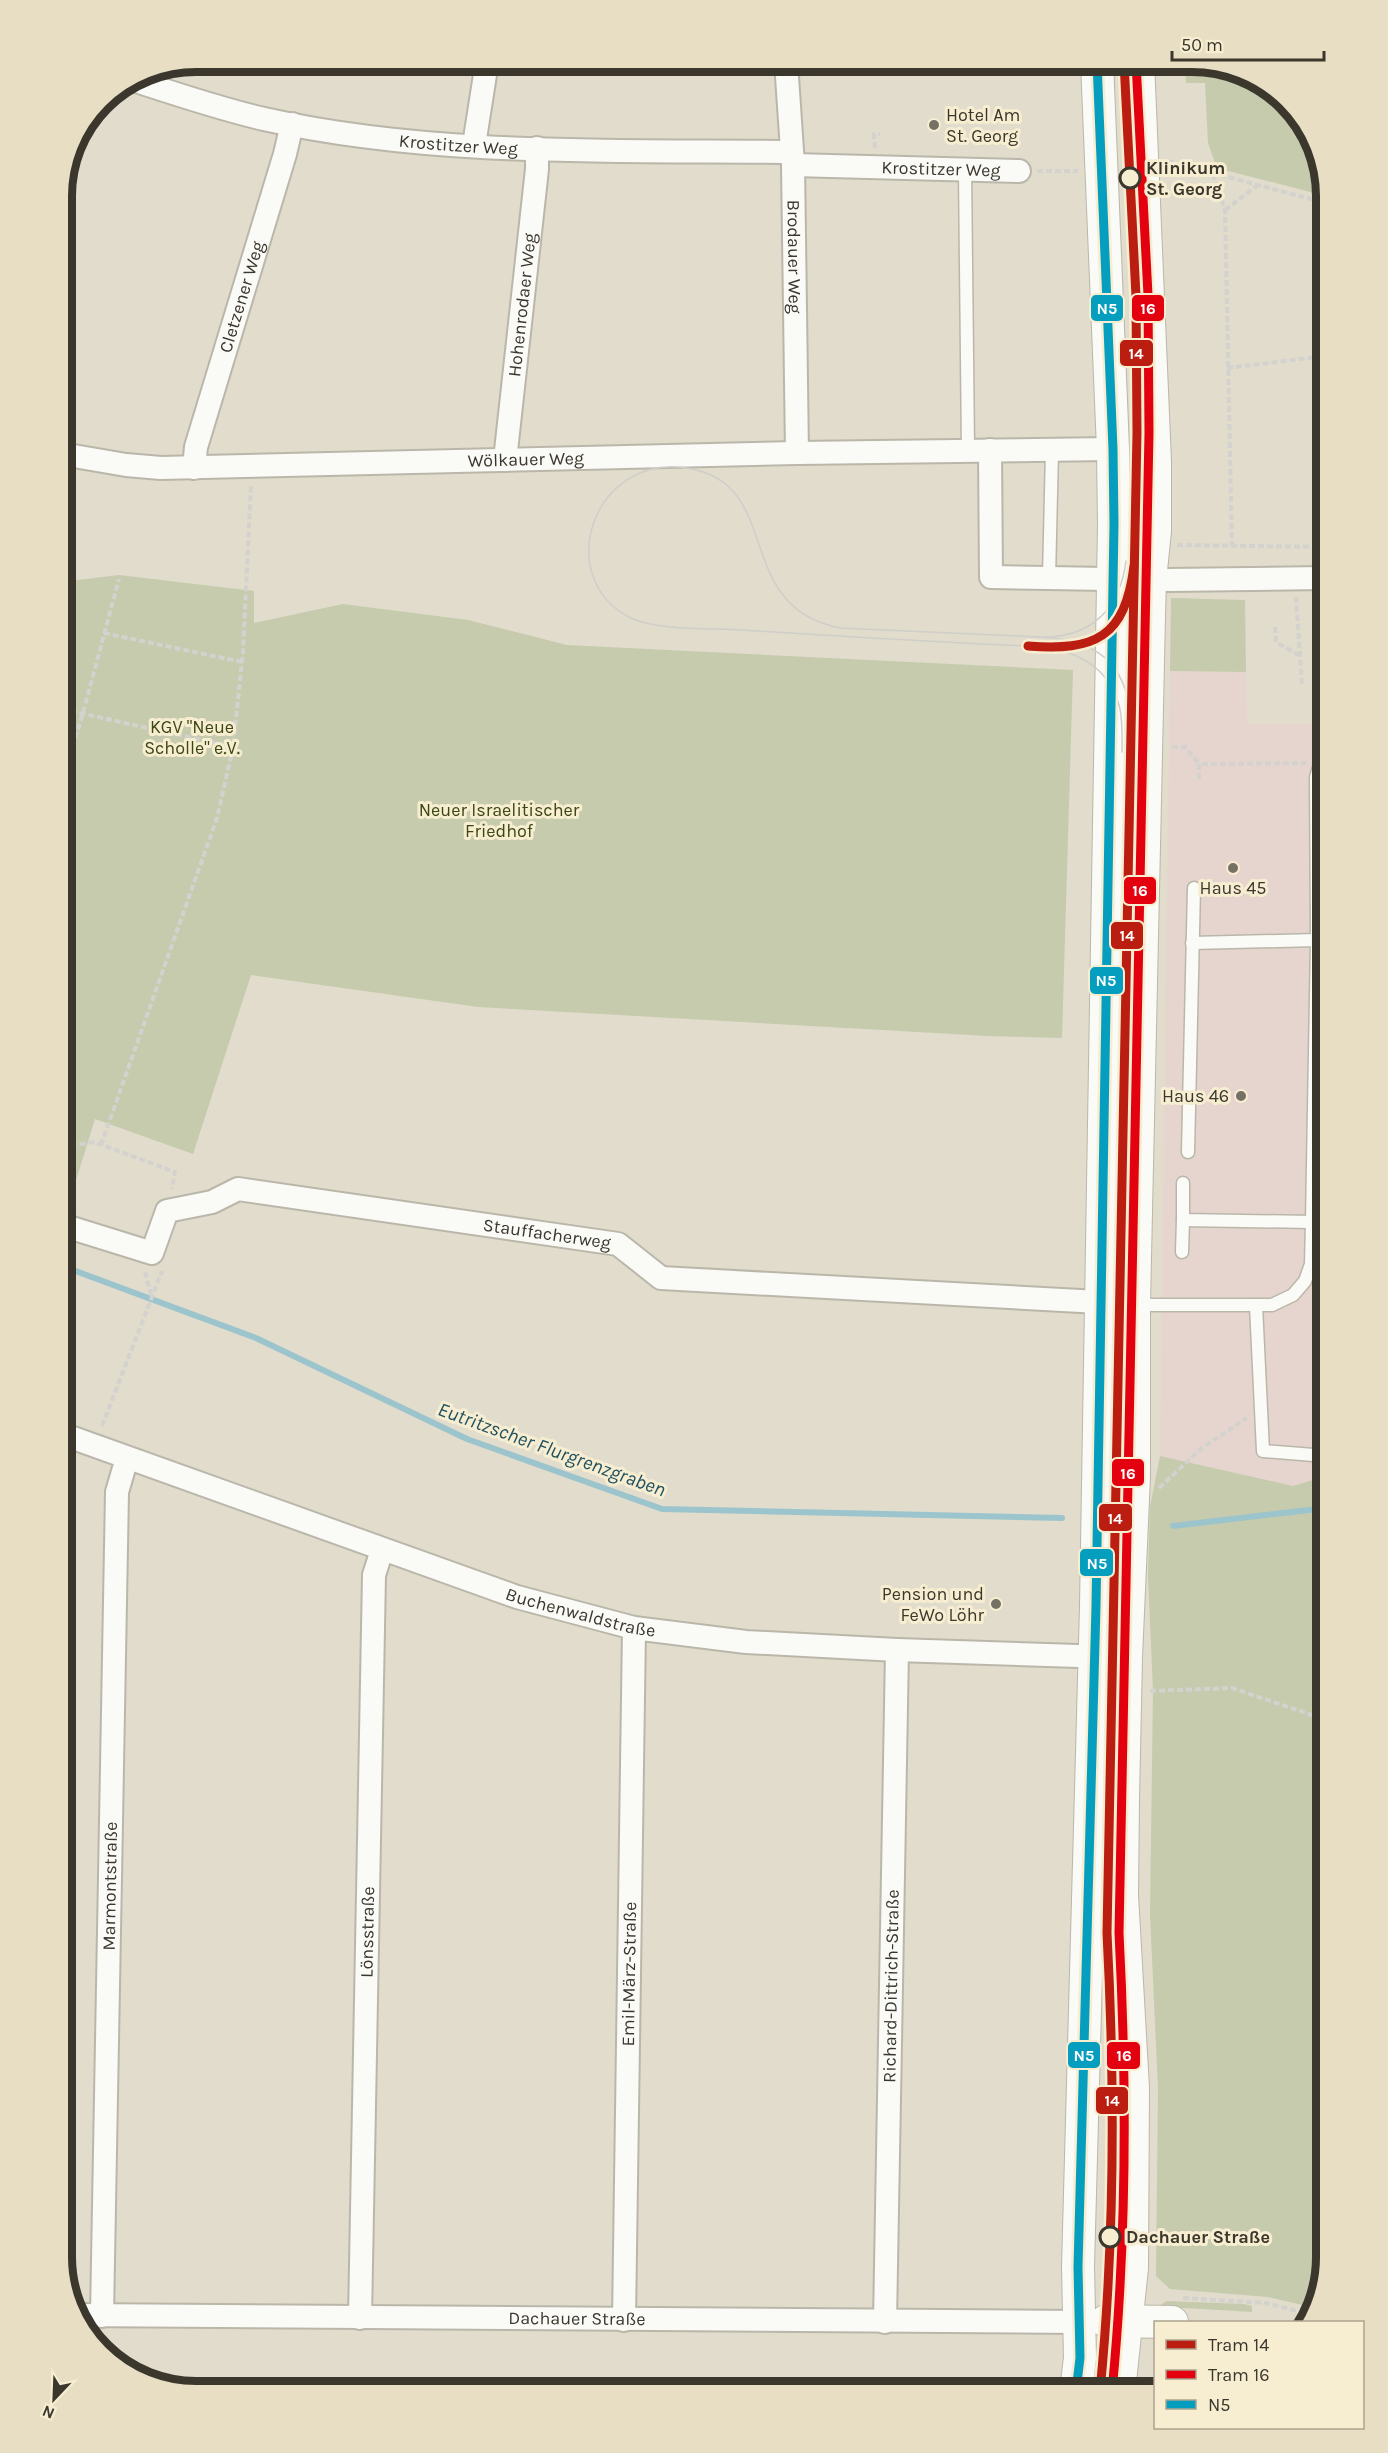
<svg xmlns="http://www.w3.org/2000/svg" width="1388" height="2453" font-family="Karla,sans-serif">
  <style>
    .medical { fill: #e6d5ce }
    .green { fill: #c6cbad }
    .lines { fill: none; stroke-linecap: round; stroke-linejoin: round }
    .stream { stroke: #9cc4cd; stroke-width: 6 }
    .lane-casing { stroke: #bab7aa; stroke-width: 15 }
    .street-casing { stroke: #bab7aa; stroke-width: 26 }
    .secondary-casing { stroke: #bab7aa; stroke-width: 34 }
    .path { stroke: #d3d2ce; stroke-width: 4; stroke-dasharray: 6 3; stroke-linecap: butt }
    .lane { stroke: #fafaf7; stroke-width: 12 }
    .street { stroke: #fafaf7; stroke-width: 22 }
    .secondary { stroke: #fafaf7; stroke-width: 32 }
    .tram { stroke: #cfcec9; stroke-width: 1.5 }
    .bus-1-casing { stroke: #f7edd1; stroke-width: 14 }
    .bus-1 { stroke: #069ebe; stroke-width: 9 }
    .tram-1-casing { stroke: #f7edd1; stroke-width: 14 }
    .tram-2-casing { stroke: #f7edd1; stroke-width: 14 }
    .tram-1 { stroke: #bb1e10; stroke-width: 9 }
    .tram-2 { stroke: #e3000f; stroke-width: 9 }
    .poi-dot { fill: #757165; stroke: #f7edd1; stroke-width: 2 }
    .stop-dot { fill: #f7edd1; stroke: #3b372d; stroke-width: 3 }
    .labels { text-anchor: middle; stroke-width: 6; stroke-linejoin: round; paint-order: stroke }
    .poi-label { font-size: 18px; fill: #3b372d; stroke: #f7edd1; text-anchor: end }
    .street-label { font-size: 18px; fill: #3b372d; stroke: #f7edd1 }
    .stop-label { font-size: 18px; font-weight: bold; fill: #3b372d; stroke: #f7edd1; text-anchor: start }
    .park-label { font-size: 18px; fill: #3b4712; stroke: #f7edd1 }
    .water-label { font-size: 20px; font-style: italic; fill: #205160; stroke: #f7edd1 }
    .rim { fill: none; stroke: #3b372d; stroke-width: 8 }
    .line-badge { stroke: #f7edd1; stroke-width: 2 }
    .badge-label { font-size: 16px; text-anchor: middle; font-weight: bold; fill: #fff }
  </style>
  <rect width="100%" height="100%" fill="#e1dccc"/>
  <path class="medical" d="M1318,602H1326V1545L1160,1456L1170,671L1246,672L1247,724H1317Z"/>
  <g class="green">
    <path d="M1185,62H1201L1267,84L1313,137L1326,196L1217,168L1208,143L1205,83H1186Z"/>
    <path d="M119,575L254,591V623L343,604L468,620L567,645L1073,670L1062,1038L988,1036L478,1007L251,975L193,1154L95,1119L64,1219L62,1218V582Z"/>
    <path d="M1171,598L1245,600L1246,672L1170,671Z"/>
    <path d="M1160,1456L1293,1486L1326,1476V2257L1311,2307L1268,2297L1170,2289L1156,2276L1158,2089L1150,1915L1153,1691L1148,1576L1150,1507Z"/>
    <path d="M1166,2301L1244,2304L1252,2306V2312L1167,2307L1161,2305Z"/>
  </g>
  <g class="lines">
    <g class="stream">
      <path d="M62,1266L256,1338L467,1439L662,1509L1062,1518"/>
      <path d="M1173,1526L1326,1508"/>
    </g>
    <g class="lane-casing">
      <g id="lane">
        <path d="M965,170L968,450"/>
        <path d="M1049,578L1052,451"/>
        <path d="M1192,943L1317,940"/>
        <path d="M1188,1152L1194,888"/>
        <path d="M1183,1183V1220L1312,1222"/>
        <path d="M1182,1252L1183,1220"/>
        <path d="M1100,1302L1153,1305H1272L1293,1295L1305,1281L1311,1264L1312,1222L1317,940L1316,777L1326,746"/>
        <path d="M1256,1305L1263,1451L1326,1456"/>
      </g>
    </g>
    <g class="street-casing">
      <g id="street">
        <path id="s1" d="M786,62L793,165L797,453"/>
        <path id="s2" d="M133,80C176,94 220,109 264,119C433,157 619,150 791,152"/>
        <path d="M474,145L487,62"/>
        <path id="s3" d="M793,165L1019,171"/>
        <path d="M990,450L991,577L1169,580L1326,578"/>
        <path id="s4" d="M62,454L126,465L161,468L797,453L1113,449"/>
        <path id="s5" d="M505,460L537,169V148"/>
        <path id="s6" d="M194,468L196,447L285,154L292,124"/>
        <path id="s7" d="M62,1225L152,1253L167,1211L212,1202L238,1189L618,1244L661,1278L1099,1302"/>
        <path id="s8" d="M62,1434L517,1597L634,1628L746,1642L897,1650L1109,1657"/>
        <path id="s9" d="M75,2315L1081,2322"/>
        <path id="s10" d="M102,2316L117,1492L127,1458"/>
        <path id="s11" d="M360,2318L374,1575L382,1550"/>
        <path id="s12" d="M624,2320L634,1628"/>
        <path id="s13" d="M885,2322L897,1650"/>
      </g>
    </g>
    <g class="secondary-casing">
      <g id="secondary">
        <path d="M1106,2321L1172,2322"/>
        <path d="M1076,2391L1080,2358L1078,2267L1096,1606L1114,524L1113,449L1097,62"/>
        <path d="M1119,2391L1132,2268L1133,2088L1122,1895L1123,1799L1126,1657L1134,1477V1304L1149,616L1150,580L1155,531V462L1138,62"/>
      </g>
    </g>
    <g class="path">
      <path d="M875,148L874,134H880"/>
      <path d="M1168,161L1326,203"/>
      <path d="M1037,171H1078"/>
      <path d="M1213,174L1225,210L1232,546"/>
      <path d="M1225,210L1258,185"/>
      <path d="M1227,368L1326,356"/>
      <path d="M1326,376V327"/>
      <path d="M1177,545L1326,547"/>
      <path d="M1296,597L1302,685"/>
      <path d="M1275,627L1276,642L1300,656"/>
      <path d="M104,633L242,662"/>
      <path d="M62,709L233,747"/>
      <path d="M1172,747H1185L1199,764"/>
      <path d="M1199,779V764L1306,763"/>
      <path d="M62,781L83,713L119,579"/>
      <path d="M62,1144L67,1146L94,1142L175,1172L172,1189"/>
      <path d="M101,1145L217,818L233,747L243,652L251,484"/>
      <path d="M145,1272L151,1294"/>
      <path d="M102,1426L162,1271"/>
      <path d="M1159,1488L1202,1448L1247,1418"/>
      <path d="M1150,1691L1232,1688L1312,1715L1326,1711"/>
      <path d="M1183,2298L1266,2303L1309,2314"/>
    </g>
    <use href="#lane" class="lane"/>
    <use href="#street" class="street"/>
    <use href="#secondary" class="secondary"/>
    <g class="tram">
      <path d="M1126,561C1120,609 1091,638 1041,637C1103,640 1131,669 1131,731"/>
      <path d="M1028,646C933,642 838,636 743,630C712,628 658,631 631,618C550,578 594,449 692,469C784,487 732,607 840,628L1041,637"/>
      <path d="M1041,646C1077,652 1108,666 1119,705C1123,719 1122,737 1122,752"/>
    </g>
    <g class="bus-1-casing">
      <path id="bus-1" d="M1076,2391L1080,2358L1078,2267L1096,1606L1114,524L1113,449L1097,62"/>
    </g>
    <use href="#bus-1" class="bus-1"/>
    <g class="tram-1-casing">
      <g id="tram-1">
        <path d="M1028,646C1095,651 1125,638 1134,566"/>
        <path d="M1100,2391C1115,2239 1115,2086 1107,1933L1137,433L1136,296L1124,62"/>
      </g>
    </g>
    <g class="tram-2-casing">
      <path id="tram-2" d="M1112,2391C1127,2239 1127,2086 1119,1933L1149,433L1148,295L1136,62"/>
    </g>
    <use href="#tram-1" class="tram-1"/>
    <use href="#tram-2" class="tram-2"/>
  </g>
  <g class="poi-dot">
    <circle cx="934" cy="125" r="6"/>
    <circle cx="1233" cy="868" r="6"/>
    <circle cx="1241" cy="1096" r="6"/>
    <circle cx="996" cy="1604" r="6"/>
  </g>
  <g class="stop-dot">
    <circle cx="1130" cy="178" r="10"/>
    <circle cx="1110" cy="2237" r="10"/>
  </g>
  <g class="labels">
    <g class="poi-label">
      <text x="946" y="121" text-anchor="start">Hotel Am<tspan x="946" dy="21">St. Georg</tspan></text>
      <text x="1233" y="894" text-anchor="middle">Haus 45</text>
      <text x="1229" y="1102">Haus 46</text>
      <text x="984" y="1600">Pension und<tspan x="984" dy="21">FeWo Löhr</tspan></text>
    </g>
    <g class="street-label">
      <text dy="6" stroke="none"><textPath href="#s2" startOffset="333">Krostitzer Weg</textPath></text>
      <text dy="6" stroke="none"><textPath href="#s3" startOffset="148">Krostitzer Weg</textPath></text>
      <text dy="6" stroke="none"><textPath href="#s1" startOffset="195">Brodauer Weg</textPath></text>
      <text dy="6" stroke="none"><textPath href="#s6" startOffset="178">Cletzener Weg</textPath></text>
      <text dy="6" stroke="none"><textPath href="#s5" startOffset="156">Hohenrodaer Weg</textPath></text>
      <text dy="6" stroke="none"><textPath href="#s4" startOffset="465">Wölkauer Weg</textPath></text>
      <text dy="6" stroke="none"><textPath href="#s7" startOffset="526">Stauffacherweg</textPath></text>
      <text dy="6" stroke="none"><textPath href="#s8" startOffset="549">Buchenwaldstraße</textPath></text>
      <text dy="6" stroke="none"><textPath href="#s10" startOffset="430">Marmontstraße</textPath></text>
      <text dy="6" stroke="none"><textPath href="#s11" startOffset="386">Lönsstraße</textPath></text>
      <text dy="6" stroke="none"><textPath href="#s12" startOffset="346">Emil-März-Straße</textPath></text>
      <text dy="6" stroke="none"><textPath href="#s13" startOffset="336">Richard-Dittrich-Straße</textPath></text>
      <text dy="6" stroke="none"><textPath href="#s9" startOffset="502">Dachauer Straße</textPath></text>
    </g>
    <g class="stop-label">
      <text x="1146" y="174">Klinikum<tspan x="1146" dy="21">St. Georg</tspan></text>
      <text x="1126" y="2243">Dachauer Straße</text>
    </g>
    <g class="park-label">
      <text x="192" y="733">KGV "Neue<tspan x="192" dy="21">Scholle" e.V.</tspan></text>
      <text x="499" y="816">Neuer Israelitischer<tspan x="499" dy="21">Friedhof</tspan></text>
    </g>
    <g class="water-label">
      <text transform="translate(552 1449) rotate(20)" y="7">Eutritzscher Flurgrenzgraben</text>
    </g>
  </g>
  <path d="M0 0H1388V2453H0ZM196 72H1192A124 124 0 0 1 1316 196V2257A124 124 0 0 1 1192 2381H196A124 124 0 0 1 72 2257V196A124 124 0 0 1 196 72Z" fill="#e8dec4" fill-rule="evenodd"/>
  <path class="rim" d="M196 72H1192A124 124 0 0 1 1316 196V2257A124 124 0 0 1 1192 2381H196A124 124 0 0 1 72 2257V196A124 124 0 0 1 196 72Z"/>
  <g class="line-badge">
    <rect x="1131" y="294" width="34" height="28" rx="6" fill="#e3000f"/>
    <rect x="1090" y="294" width="34" height="28" rx="6" fill="#069ebe"/>
    <rect x="1119" y="339" width="35" height="28" rx="6" fill="#bb1e10"/>
    <rect x="1123" y="876" width="34" height="29" rx="6" fill="#e3000f"/>
    <rect x="1110" y="921" width="34" height="29" rx="6" fill="#bb1e10"/>
    <rect x="1089" y="966" width="35" height="29" rx="6" fill="#069ebe"/>
    <rect x="1111" y="1458" width="34" height="29" rx="6" fill="#e3000f"/>
    <rect x="1098" y="1503" width="35" height="29" rx="6" fill="#bb1e10"/>
    <rect x="1079" y="1548" width="35" height="29" rx="6" fill="#069ebe"/>
    <rect x="1067" y="2041" width="34" height="28" rx="6" fill="#069ebe"/>
    <rect x="1106" y="2041" width="35" height="29" rx="6" fill="#e3000f"/>
    <rect x="1095" y="2086" width="34" height="29" rx="6" fill="#bb1e10"/>
  </g>
  <g class="badge-label">
    <text x="1148" y="314">16</text>
    <text x="1107" y="314">N5</text>
    <text x="1136" y="359">14</text>
    <text x="1140" y="896">16</text>
    <text x="1127" y="941">14</text>
    <text x="1106" y="986">N5</text>
    <text x="1128" y="1479">16</text>
    <text x="1115" y="1524">14</text>
    <text x="1097" y="1569">N5</text>
    <text x="1084" y="2061">N5</text>
    <text x="1124" y="2061">16</text>
    <text x="1112" y="2106">14</text>
  </g>
  <rect x="1154" y="2321" width="210" height="108" fill="#f7edd1" stroke="#aca48f" stroke-width="1.5"/>
  <rect x="1166" y="2340" width="30" height="9" fill="#bb1e10" stroke="#aca48f" stroke-width="1.5"/>
  <text x="1208" y="2351" font-size="18" fill="#3b372d">Tram 14</text>
  <rect x="1166" y="2370" width="30" height="9" fill="#e3000f" stroke="#aca48f" stroke-width="1.5"/>
  <text x="1208" y="2381" font-size="18" fill="#3b372d">Tram 16</text>
  <rect x="1166" y="2400" width="30" height="9" fill="#069ebe" stroke="#aca48f" stroke-width="1.5"/>
  <text x="1208" y="2411" font-size="18" fill="#3b372d">N5</text>
  <g transform="translate(54 2399) rotate(203)" stroke="#f7edd1" stroke-width="4.5" paint-order="stroke">
  <path d="M0-4.5L10 22L0 15L-10 22Z" fill="#3b372d"/>
  <text y="-9" font-size="16" font-weight="bold" text-anchor="middle" fill="#3b372d">N</text>
  </g>
  <path d="M1172 51v9h152v-9" fill="none" stroke="#3b372d" stroke-width="3"/>
  <text x="1181" y="51" font-size="18" fill="#3b372d" stroke="#f7edd1" stroke-width="4.5" paint-order="stroke">50 m</text>
</svg>
